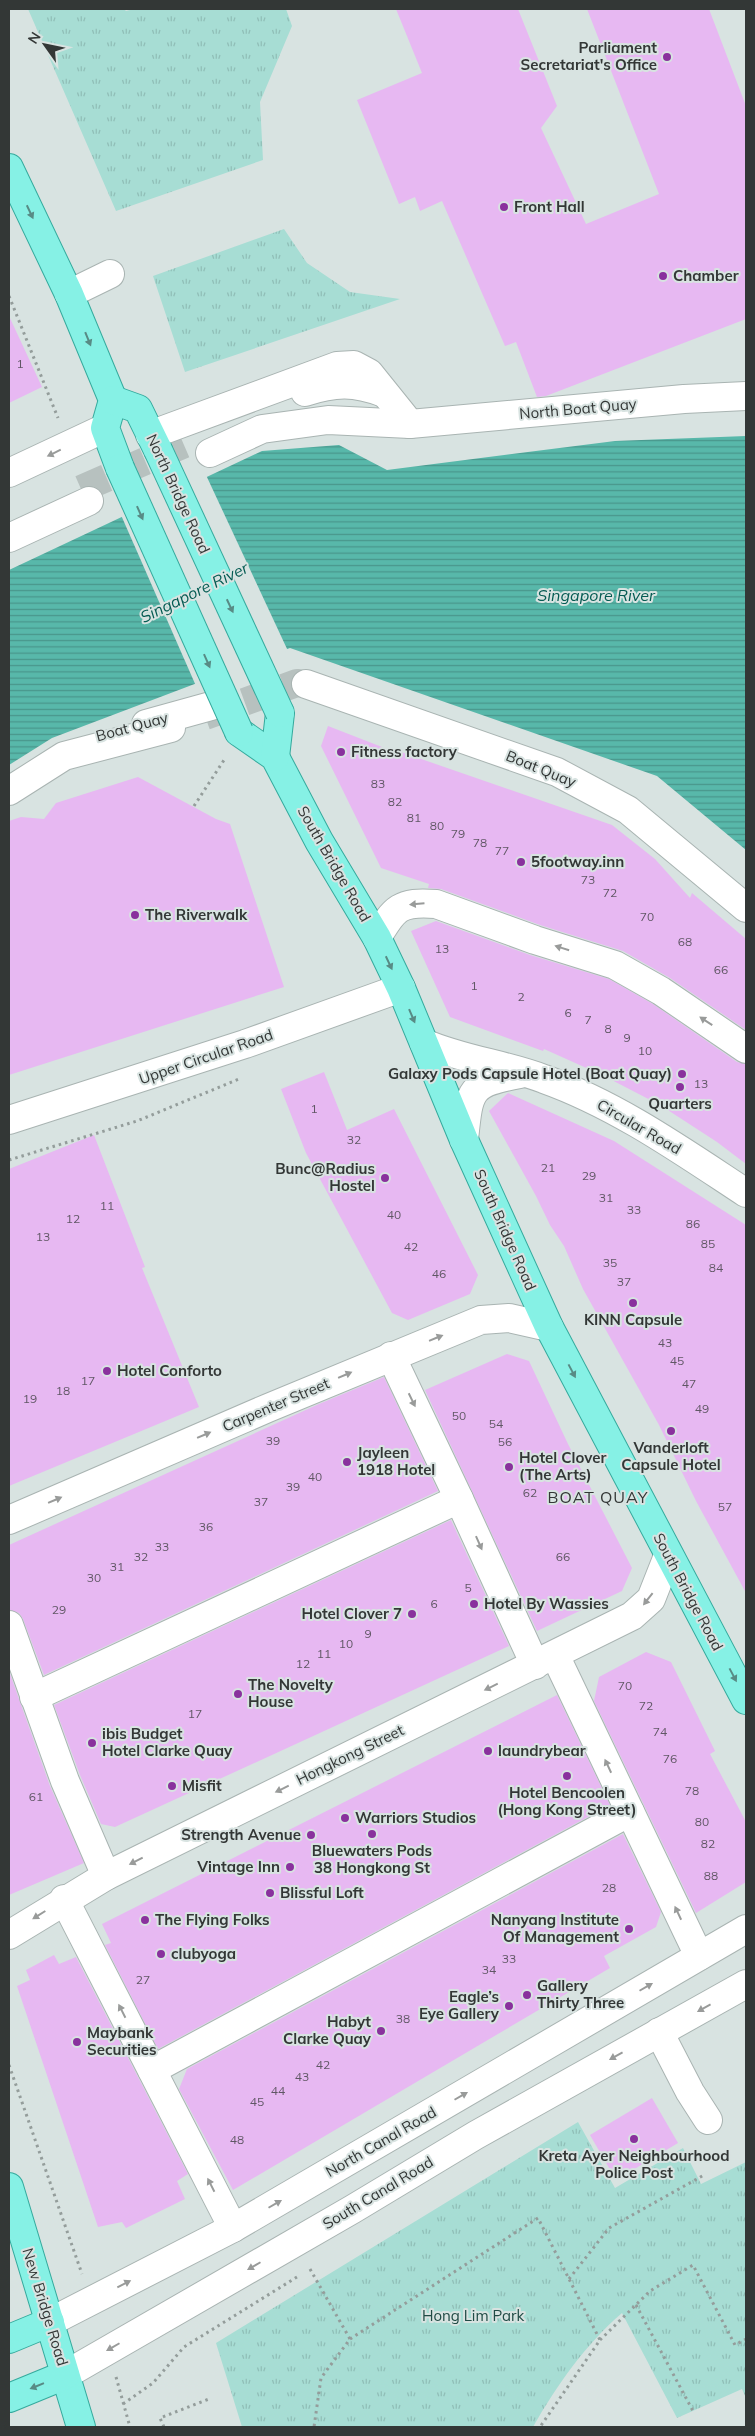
<svg xmlns="http://www.w3.org/2000/svg" width="755" height="2436" font-family="Mulish,sans-serif">
  <style>
    .grass { fill: url(#grass-tufts) }
    .water { fill: url(#water-rules) }
    .pier { fill: #d8e3e1 }
    .building { fill: #e7b8f2 }
    .lines { fill: none; stroke-linecap: round; stroke-linejoin: round }
    .minor-tunnel { stroke: #b7c1bf; stroke-width: 28; stroke-dasharray: 28 14; stroke-linecap: butt }
    .minor-casing { stroke: #a9b4b2; stroke-width: 30 }
    .major-casing { stroke: #35aa9d; stroke-width: 30 }
    .path { stroke: #949d9b; stroke-width: 3; stroke-dasharray: 2.5 4; stroke-linecap: butt }
    .minor { stroke: #fff; stroke-width: 28 }
    .major { stroke: #86f1e5; stroke-width: 28 }
    .major-bridge-casing { stroke: #35aa9d; stroke-width: 30; stroke-linecap: butt }
    .major-bridge { stroke: #86f1e5; stroke-width: 28 }
    .oneway { fill: #588b85 }
    .oneway2 { fill: #999b9a }
    .poi-dot { fill: #89319d; stroke: #d8e3e1; stroke-width: 2 }
    .labels { text-anchor: middle; stroke-width: 4; stroke-linejoin: round; paint-order: stroke }
    .number-label { font-size: 12px; fill: #605765 }
    .poi-label { font-size: 15px; font-weight: bold; fill: #333736; stroke: #d8e3e1; text-anchor: start }
    .street-label { font-size: 15px; fill: #333736; stroke: #d8e3e1 }
    .park-label { font-size: 15px; fill: #204b45; stroke: #d8e3e1 }
    .water-label { font-size: 16px; font-style: italic; fill: #045b52; stroke: #d8e3e1 }
    .neighbourhood-label { font-size: 16px; letter-spacing: 1px; fill: #333736; stroke: #d8e3e1 }
  </style>
  <defs>
    <pattern id="grass-tufts" width="24" height="20" patternUnits="userSpaceOnUse" patternTransform="scale(1.25)"><rect width="24" height="20" fill="#a7ddd4"/><path d="M3 7l-1-3M5 7V3M7 7l1-3M15 17l-1-3M17 17v-4M19 17l1-3" fill="none" stroke="#90beb7"/></pattern>
    <pattern id="water-rules" width="6" height="5" patternUnits="userSpaceOnUse" patternTransform="scale(1.25)"><rect width="6" height="5" fill="#58b8aa"/><path d="M0 2.5h6" fill="none" stroke="#49968b"/></pattern>
  </defs>
  <rect width="100%" height="100%" fill="#d8e3e1"/>
  <g class="grass">
    <path d="M28,9H124L126,11L134,9H286L292,26L260,102L263,160L116,211Z"/>
    <path d="M284,229L307,263L350,292L400,299L185,372L153,276Z"/>
    <path d="M578,2122L615,2188L683,2148L701,2184L746,2162V2398L742,2389L677,2418L622,2313C585,2345 557,2385 533,2427H242L216,2343Z"/>
  </g>
  <path class="water" d="M746,436V850L657,776L290,648L52,738L9,765V570L262,451L339,445L387,470L615,441Z"/>
  <path class="pier" d="M206,475L288,651L196,686L121,515Z"/>
  <g class="building">
    <path d="M396,9H518L557,106L541,128L586,224L659,194L587,9H709L746,106V319L546,396L537,397L516,342L505,346L442,201L420,211L415,197L399,204L357,100L422,73Z"/>
    <path d="M9,316L42,387L9,403Z"/>
    <path d="M328,726L400,754L401,752L612,825L655,859L690,898L692,893L746,939V1030L670,978L623,951L540,925L441,889L428,888L429,884L381,868L321,746Z"/>
    <path d="M138,777L216,819L230,824L284,987L9,1075V821L21,817L44,819L56,803Z"/>
    <path d="M436,921L530,955L609,979L653,1004L737,1062L746,1064V1164L717,1142L660,1105L602,1075L544,1049L543,1051L450,1017L411,931Z"/>
    <path d="M324,1072L347,1130L394,1109L478,1275L470,1294L408,1320L392,1313L306,1153L281,1089Z"/>
    <path d="M508,1093L614,1141L746,1225V1593L696,1501L659,1425L583,1289L564,1246L550,1225L536,1196L489,1111Z"/>
    <path d="M94,1135L145,1267L142,1268L199,1407L9,1486V1169Z"/>
    <path d="M507,1354L529,1361L568,1444L632,1568L622,1591L537,1631L425,1390Z"/>
    <path d="M384,1377L438,1491L44,1675L23,1619L19,1613L9,1610V1545L319,1404Z"/>
    <path d="M451,1520L509,1646L115,1827L101,1824L80,1775L54,1705Z"/>
    <path d="M646,1652L671,1662L715,1751L710,1754L746,1822V1882L696,1913L594,1701L599,1677Z"/>
    <path d="M9,1671L50,1786L84,1863L9,1895Z"/>
    <path d="M557,1695L610,1805L158,2049L105,1945L111,1943L102,1924Z"/>
    <path d="M623,1834L661,1912L656,1927L604,1956L610,1968L233,2190L179,2089L187,2069Z"/>
    <path d="M54,1955L59,1964L76,1957L188,2174L177,2181L185,2199L126,2228L122,2222L98,2227L17,1986L30,1980L26,1970Z"/>
    <path d="M652,2098L678,2143L616,2180L590,2135Z"/>
  </g>
  <g class="lines">
    <g class="minor-tunnel">
      <path d="M81,489L196,439"/>
      <path d="M205,716L297,683L306,684"/>
    </g>
    <g class="minor-casing">
      <g id="minor">
        <path d="M69,294L110,274"/>
        <path d="M305,392C336,382 354,382 384,393"/>
        <path d="M150,435L337,366L354,365L369,373L410,424"/>
        <path d="M210,453L262,429L328,420L410,424L684,399L746,396"/>
        <path d="M9,473L105,428"/>
        <path d="M9,538L89,501"/>
        <path d="M306,684L557,772L628,810L746,908"/>
        <path d="M146,724L211,706"/>
        <path d="M9,791L64,756L171,728"/>
        <path d="M377,938C394,908 400,901 436,904L535,940L615,965L661,991L746,1049"/>
        <path d="M424,1043C463,1060 505,1064 544,1079C617,1105 682,1151 746,1193"/>
        <path d="M9,1120L245,1044L401,988"/>
        <path d="M464,1140C469,1090 469,1083 520,1074"/>
        <path d="M391,1356L459,1499L535,1665"/>
        <path d="M9,1520L268,1408L481,1320L509,1318L549,1327"/>
        <path d="M9,1625L65,1781L106,1876"/>
        <path d="M555,1655L699,1956"/>
        <path d="M34,1697L459,1499"/>
        <path d="M64,1899L233,2228"/>
        <path d="M9,1935L106,1876L632,1616L651,1599L668,1556"/>
        <path d="M659,2032L690,2092L708,2120"/>
        <path d="M152,2070L630,1812"/>
        <path d="M50,2322L233,2228L746,1929"/>
        <path d="M65,2375L353,2209L476,2135L746,1984"/>
      </g>
    </g>
    <g class="major-casing">
      <g id="major">
        <path d="M9,168L69,294L113,400L105,428L120,468"/>
        <path d="M113,400L138,409L158,450"/>
        <path d="M239,732L275,757L319,841L377,938L401,988L464,1140L549,1327L746,1700"/>
        <path d="M275,757L280,713"/>
        <path d="M9,2187L81,2427"/>
        <path d="M9,2339L50,2322"/>
        <path d="M9,2398L65,2375"/>
      </g>
    </g>
    <g class="path">
      <path d="M9,296L58,418"/>
      <path d="M194,806L226,757"/>
      <path d="M9,1160L137,1121L239,1079"/>
      <path d="M9,2065L82,2274"/>
      <path d="M310,2269L350,2339L321,2378L314,2427"/>
      <path d="M569,2279L609,2228L704,2175"/>
      <path d="M636,2305L693,2411"/>
      <path d="M350,2339L538,2218L600,2340L540,2427"/>
      <path d="M600,2340L650,2291L693,2265L735,2345L746,2339"/>
      <path d="M116,2377L130,2427"/>
      <path d="M123,2404L153,2383L184,2347L297,2277"/>
      <path d="M164,2427L160,2418L209,2399"/>
    </g>
    <use href="#minor" class="minor"/>
    <use href="#major" class="major"/>
    <g class="major-bridge-casing">
      <g id="major-bridge">
        <path d="M158,450L280,713"/>
        <path d="M120,468L239,732"/>
      </g>
    </g>
    <use href="#major-bridge" class="major-bridge"/>
  </g>
  <defs><path id="oneway-solid" d="M-6-.8H1V-3.2L6.5 0L1 3.2V.8H-6Z" transform="scale(1.25)"/></defs>
  <g class="oneway">
    <use href="#oneway-solid" transform="translate(30 212) rotate(65)"/>
    <use href="#oneway-solid" transform="translate(88 339) rotate(68)"/>
    <use href="#oneway-solid" transform="translate(140 513) rotate(66)"/>
    <use href="#oneway-solid" transform="translate(230 606) rotate(65)"/>
    <use href="#oneway-solid" transform="translate(207 661) rotate(66)"/>
    <use href="#oneway-solid" transform="translate(389 963) rotate(65)"/>
    <use href="#oneway-solid" transform="translate(412 1016) rotate(67)"/>
    <use href="#oneway-solid" transform="translate(572 1371) rotate(62)"/>
    <use href="#oneway-solid" transform="translate(733 1675) rotate(62)"/>
    <use href="#oneway-solid" transform="translate(37 2386) rotate(158)"/>
  </g>
  <g class="oneway2">
    <use href="#oneway-solid" transform="translate(54 453) rotate(154)"/>
    <use href="#oneway-solid" transform="translate(417 904) rotate(175)"/>
    <use href="#oneway-solid" transform="translate(562 948) rotate(-162)"/>
    <use href="#oneway-solid" transform="translate(706 1021) rotate(-147)"/>
    <use href="#oneway-solid" transform="translate(436 1338) rotate(-22)"/>
    <use href="#oneway-solid" transform="translate(345 1375) rotate(-23)"/>
    <use href="#oneway-solid" transform="translate(412 1400) rotate(64)"/>
    <use href="#oneway-solid" transform="translate(204 1435) rotate(-23)"/>
    <use href="#oneway-solid" transform="translate(55 1500) rotate(-23)"/>
    <use href="#oneway-solid" transform="translate(479 1543) rotate(66)"/>
    <use href="#oneway-solid" transform="translate(648 1599) rotate(128)"/>
    <use href="#oneway-solid" transform="translate(491 1687) rotate(154)"/>
    <use href="#oneway-solid" transform="translate(608 1766) rotate(-115)"/>
    <use href="#oneway-solid" transform="translate(282 1789) rotate(154)"/>
    <use href="#oneway-solid" transform="translate(136 1861) rotate(153)"/>
    <use href="#oneway-solid" transform="translate(678 1913) rotate(-115)"/>
    <use href="#oneway-solid" transform="translate(39 1915) rotate(148)"/>
    <use href="#oneway-solid" transform="translate(646 1987) rotate(-30)"/>
    <use href="#oneway-solid" transform="translate(704 2008) rotate(151)"/>
    <use href="#oneway-solid" transform="translate(122 2011) rotate(-117)"/>
    <use href="#oneway-solid" transform="translate(616 2056) rotate(151)"/>
    <use href="#oneway-solid" transform="translate(461 2096) rotate(-30)"/>
    <use href="#oneway-solid" transform="translate(211 2185) rotate(-117)"/>
    <use href="#oneway-solid" transform="translate(275 2204) rotate(-30)"/>
    <use href="#oneway-solid" transform="translate(254 2266) rotate(150)"/>
    <use href="#oneway-solid" transform="translate(124 2284) rotate(-27)"/>
    <use href="#oneway-solid" transform="translate(113 2347) rotate(150)"/>
  </g>
  <g class="poi-dot">
    <circle cx="667" cy="57" r="5"/>
    <circle cx="504" cy="207" r="5"/>
    <circle cx="663" cy="276" r="5"/>
    <circle cx="341" cy="752" r="5"/>
    <circle cx="521" cy="862" r="5"/>
    <circle cx="135" cy="915" r="5"/>
    <circle cx="682" cy="1074" r="5"/>
    <circle cx="680" cy="1087" r="5"/>
    <circle cx="385" cy="1178" r="5"/>
    <circle cx="633" cy="1303" r="5"/>
    <circle cx="107" cy="1371" r="5"/>
    <circle cx="671" cy="1431" r="5"/>
    <circle cx="347" cy="1462" r="5"/>
    <circle cx="509" cy="1467" r="5"/>
    <circle cx="474" cy="1604" r="5"/>
    <circle cx="412" cy="1614" r="5"/>
    <circle cx="238" cy="1694" r="5"/>
    <circle cx="92" cy="1743" r="5"/>
    <circle cx="488" cy="1751" r="5"/>
    <circle cx="567" cy="1776" r="5"/>
    <circle cx="172" cy="1786" r="5"/>
    <circle cx="345" cy="1818" r="5"/>
    <circle cx="372" cy="1834" r="5"/>
    <circle cx="311" cy="1835" r="5"/>
    <circle cx="290" cy="1867" r="5"/>
    <circle cx="270" cy="1893" r="5"/>
    <circle cx="145" cy="1920" r="5"/>
    <circle cx="629" cy="1929" r="5"/>
    <circle cx="161" cy="1954" r="5"/>
    <circle cx="527" cy="1995" r="5"/>
    <circle cx="509" cy="2006" r="5"/>
    <circle cx="381" cy="2031" r="5"/>
    <circle cx="77" cy="2042" r="5"/>
    <circle cx="634" cy="2139" r="5"/>
  </g>
  <g class="labels">
    <g class="number-label">
      <text x="20" y="368">1</text>
      <text x="378" y="788">83</text>
      <text x="395" y="806">82</text>
      <text x="414" y="822">81</text>
      <text x="437" y="830">80</text>
      <text x="458" y="838">79</text>
      <text x="480" y="847">78</text>
      <text x="502" y="855">77</text>
      <text x="588" y="884">73</text>
      <text x="610" y="897">72</text>
      <text x="647" y="921">70</text>
      <text x="685" y="946">68</text>
      <text x="442" y="953">13</text>
      <text x="721" y="974">66</text>
      <text x="474" y="990">1</text>
      <text x="521" y="1001">2</text>
      <text x="568" y="1017">6</text>
      <text x="588" y="1024">7</text>
      <text x="608" y="1033">8</text>
      <text x="627" y="1042">9</text>
      <text x="645" y="1055">10</text>
      <text x="701" y="1088">13</text>
      <text x="314" y="1113">1</text>
      <text x="354" y="1144">32</text>
      <text x="548" y="1172">21</text>
      <text x="589" y="1180">29</text>
      <text x="606" y="1202">31</text>
      <text x="107" y="1210">11</text>
      <text x="634" y="1214">33</text>
      <text x="394" y="1219">40</text>
      <text x="73" y="1223">12</text>
      <text x="693" y="1228">86</text>
      <text x="43" y="1241">13</text>
      <text x="708" y="1248">85</text>
      <text x="411" y="1251">42</text>
      <text x="610" y="1267">35</text>
      <text x="716" y="1272">84</text>
      <text x="439" y="1278">46</text>
      <text x="624" y="1286">37</text>
      <text x="665" y="1347">43</text>
      <text x="677" y="1365">45</text>
      <text x="88" y="1385">17</text>
      <text x="689" y="1388">47</text>
      <text x="63" y="1395">18</text>
      <text x="30" y="1403">19</text>
      <text x="702" y="1413">49</text>
      <text x="459" y="1420">50</text>
      <text x="496" y="1428">54</text>
      <text x="273" y="1445">39</text>
      <text x="505" y="1446">56</text>
      <text x="315" y="1481">40</text>
      <text x="293" y="1491">39</text>
      <text x="530" y="1497">62</text>
      <text x="261" y="1506">37</text>
      <text x="725" y="1511">57</text>
      <text x="206" y="1531">36</text>
      <text x="162" y="1551">33</text>
      <text x="141" y="1561">32</text>
      <text x="563" y="1561">66</text>
      <text x="117" y="1571">31</text>
      <text x="94" y="1582">30</text>
      <text x="468" y="1592">5</text>
      <text x="434" y="1608">6</text>
      <text x="59" y="1614">29</text>
      <text x="368" y="1638">9</text>
      <text x="346" y="1648">10</text>
      <text x="324" y="1658">11</text>
      <text x="303" y="1668">12</text>
      <text x="625" y="1690">70</text>
      <text x="646" y="1710">72</text>
      <text x="195" y="1718">17</text>
      <text x="660" y="1736">74</text>
      <text x="670" y="1763">76</text>
      <text x="692" y="1795">78</text>
      <text x="36" y="1801">61</text>
      <text x="702" y="1826">80</text>
      <text x="708" y="1848">82</text>
      <text x="711" y="1880">88</text>
      <text x="609" y="1892">28</text>
      <text x="509" y="1963">33</text>
      <text x="489" y="1974">34</text>
      <text x="143" y="1984">27</text>
      <text x="403" y="2023">38</text>
      <text x="323" y="2069">42</text>
      <text x="302" y="2081">43</text>
      <text x="278" y="2095">44</text>
      <text x="257" y="2106">45</text>
      <text x="237" y="2144">48</text>
    </g>
    <g class="poi-label">
      <text x="657" y="53" text-anchor="end">Parliament<tspan x="657" dy="17">Secretariat's Office</tspan></text>
      <text x="514" y="212">Front Hall</text>
      <text x="673" y="281">Chamber</text>
      <text x="351" y="757">Fitness factory</text>
      <text x="531" y="867">5footway.inn</text>
      <text x="145" y="920">The Riverwalk</text>
      <text x="672" y="1079" text-anchor="end">Galaxy Pods Capsule Hotel (Boat Quay)</text>
      <text x="680" y="1109" text-anchor="middle">Quarters</text>
      <text x="375" y="1174" text-anchor="end">Bunc@Radius<tspan x="375" dy="17">Hostel</tspan></text>
      <text x="633" y="1325" text-anchor="middle">KINN Capsule</text>
      <text x="117" y="1376">Hotel Conforto</text>
      <text x="671" y="1453" text-anchor="middle">Vanderloft<tspan x="671" dy="17">Capsule Hotel</tspan></text>
      <text x="357" y="1458">Jayleen<tspan x="357" dy="17">1918 Hotel</tspan></text>
      <text x="519" y="1463">Hotel Clover<tspan x="519" dy="17">(The Arts)</tspan></text>
      <text x="484" y="1609">Hotel By Wassies</text>
      <text x="402" y="1619" text-anchor="end">Hotel Clover 7</text>
      <text x="248" y="1690">The Novelty<tspan x="248" dy="17">House</tspan></text>
      <text x="102" y="1739">ibis Budget<tspan x="102" dy="17">Hotel Clarke Quay</tspan></text>
      <text x="498" y="1756">laundrybear</text>
      <text x="182" y="1791">Misfit</text>
      <text x="567" y="1798" text-anchor="middle">Hotel Bencoolen<tspan x="567" dy="17">(Hong Kong Street)</tspan></text>
      <text x="355" y="1823">Warriors Studios</text>
      <text x="301" y="1840" text-anchor="end">Strength Avenue</text>
      <text x="372" y="1856" text-anchor="middle">Bluewaters Pods<tspan x="372" dy="17">38 Hongkong St</tspan></text>
      <text x="280" y="1872" text-anchor="end">Vintage Inn</text>
      <text x="280" y="1898">Blissful Loft</text>
      <text x="155" y="1925">The Flying Folks</text>
      <text x="619" y="1925" text-anchor="end">Nanyang Institute<tspan x="619" dy="17">Of Management</tspan></text>
      <text x="171" y="1959">clubyoga</text>
      <text x="537" y="1991">Gallery<tspan x="537" dy="17">Thirty Three</tspan></text>
      <text x="499" y="2002" text-anchor="end">Eagle’s<tspan x="499" dy="17">Eye Gallery</tspan></text>
      <text x="371" y="2027" text-anchor="end">Habyt<tspan x="371" dy="17">Clarke Quay</tspan></text>
      <text x="87" y="2038">Maybank<tspan x="87" dy="17">Securities</tspan></text>
      <text x="634" y="2161" text-anchor="middle">Kreta Ayer Neighbourhood<tspan x="634" dy="17">Police Post</tspan></text>
    </g>
    <g class="street-label">
      <text transform="translate(578 409) rotate(-5)" y="5">North Boat Quay</text>
      <text transform="translate(178 494) rotate(65)" y="5">North Bridge Road</text>
      <text transform="translate(132 727) rotate(-15)" y="5">Boat Quay</text>
      <text transform="translate(541 769) rotate(22)" y="5">Boat Quay</text>
      <text transform="translate(334 864) rotate(60)" y="5">South Bridge Road</text>
      <text transform="translate(206 1057) rotate(-19)" y="5">Upper Circular Road</text>
      <text transform="translate(639 1127) rotate(30)" y="5">Circular Road</text>
      <text transform="translate(505 1230) rotate(66)" y="5">South Bridge Road</text>
      <text transform="translate(276 1405) rotate(-23)" y="5">Carpenter Street</text>
      <text transform="translate(688 1592) rotate(62)" y="5">South Bridge Road</text>
      <text transform="translate(350 1755) rotate(-26)" y="5">Hongkong Street</text>
      <text transform="translate(381 2142) rotate(-30)" y="5">North Canal Road</text>
      <text transform="translate(378 2193) rotate(-31)" y="5">South Canal Road</text>
      <text transform="translate(45 2307) rotate(73)" y="5">New Bridge Road</text>
    </g>
    <g class="park-label">
      <text x="473" y="2321">Hong Lim Park</text>
    </g>
    <g class="water-label">
      <text transform="translate(194 592) rotate(-26)" y="6">Singapore River</text>
      <text x="596" y="601">Singapore River</text>
    </g>
    <g class="neighbourhood-label">
      <text x="598" y="1503">BOAT QUAY</text>
    </g>
  </g>
  <rect width="755" height="2436" fill="none" stroke="#333736" stroke-width="20"/>
  <g transform="translate(45 45) rotate(303)" stroke="#d8e3e1" stroke-width="4" paint-order="stroke">
  <path d="M0-4L9 19L0 12L-9 19Z" fill="#333736"/>
  <text y="-8" font-size="14" font-weight="bold" text-anchor="middle" fill="#333736">N</text>
  </g>
</svg>
